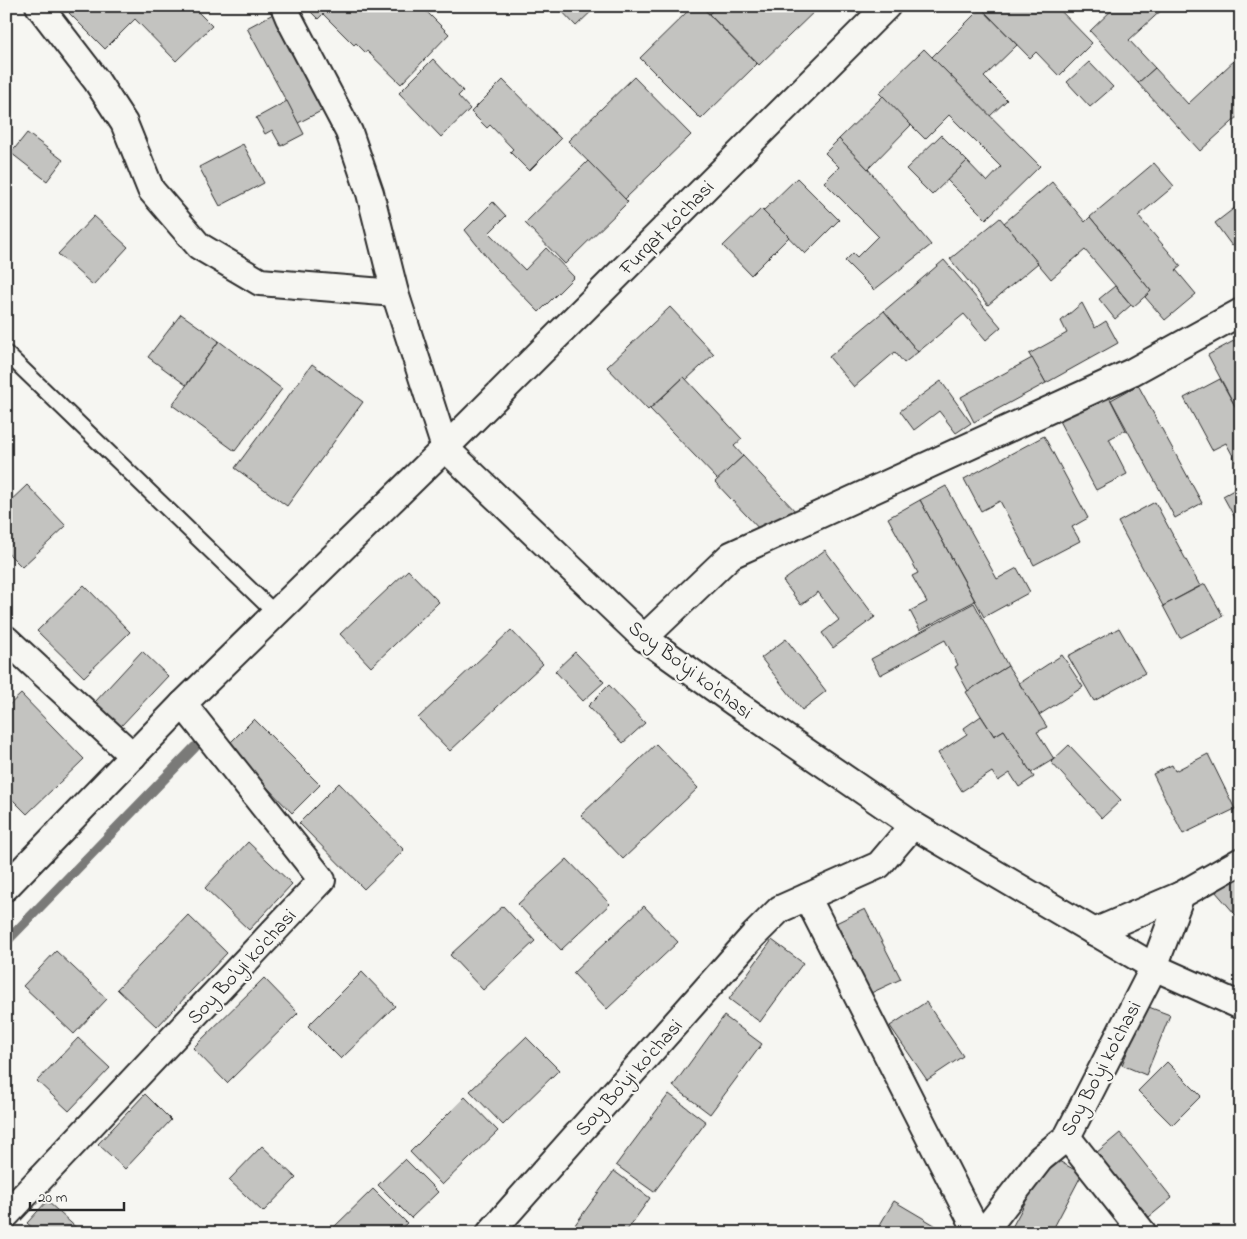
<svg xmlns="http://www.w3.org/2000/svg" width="1247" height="1239" font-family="'Indie Flower',sans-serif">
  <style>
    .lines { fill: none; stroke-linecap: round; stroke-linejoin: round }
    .stream { stroke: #7a7a78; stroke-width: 10 }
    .building { fill: #c3c3c0; stroke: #2b2b2b }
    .lane-casing { stroke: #2b2b2b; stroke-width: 18 }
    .street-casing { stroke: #2b2b2b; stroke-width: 30 }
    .lane { stroke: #f6f6f2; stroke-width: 14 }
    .street { stroke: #f6f6f2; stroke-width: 26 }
    .labels { text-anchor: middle; stroke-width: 4.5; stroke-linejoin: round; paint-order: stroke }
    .street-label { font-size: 20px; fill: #2b2b2b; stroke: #f6f6f2 }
  </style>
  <rect width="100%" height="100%" fill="#f6f6f2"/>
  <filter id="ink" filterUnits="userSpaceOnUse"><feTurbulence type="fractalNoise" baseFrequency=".02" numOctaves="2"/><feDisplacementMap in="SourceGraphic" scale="10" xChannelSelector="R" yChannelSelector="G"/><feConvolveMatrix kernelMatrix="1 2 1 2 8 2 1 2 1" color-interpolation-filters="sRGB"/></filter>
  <g filter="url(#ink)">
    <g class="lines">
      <path class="stream" d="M6,942L195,747"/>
    </g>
    <g class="building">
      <path d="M76,6H192L212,26L176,61L135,19L105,49L69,13Z"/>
      <path d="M305,6H421L449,34L401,84L367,51L366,53L356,43L354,45L323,14L318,19Z"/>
      <path d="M557,6H597L576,26Z"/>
      <path d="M693,6H701L757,64L701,119L640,58Z"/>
      <path d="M701,6H717L709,14Z"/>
      <path d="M717,6H820L759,65L709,14Z"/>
      <path d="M983,6H1056L1092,43L1059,76L1036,52L1030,58L981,8Z"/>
      <path d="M1116,6H1166L1129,40L1155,68L1138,83L1090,31Z"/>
      <path d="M981,8L1017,45L984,77L1007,100L990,116L932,57Z"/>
      <path d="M273,14L325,109L298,123L247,28Z"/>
      <path d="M924,49L1040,166L986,219L947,180L967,161L987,182L1001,167L949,115L925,139L879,93Z"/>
      <path d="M1237,58L1241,62V114L1200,151L1138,83L1155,68L1188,104Z"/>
      <path d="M433,59L463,91L458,96L470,109L441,137L399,93Z"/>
      <path d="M1089,62L1113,87L1090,107L1067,82Z"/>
      <path d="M634,77L691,135L625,199L568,141Z"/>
      <path d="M503,80L561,139L529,171L510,152L513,149L490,125L487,128L471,112Z"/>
      <path d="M883,96L911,125L868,169L839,139Z"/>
      <path d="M287,101L304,134L281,146L272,130L265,134L256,118Z"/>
      <path d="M27,133L63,160L47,181L11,153Z"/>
      <path d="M941,135L967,161L932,195L906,169Z"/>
      <path d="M839,139L868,169L931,245L874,290L845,261L853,253L857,257L878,236L824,182L839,167L825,153Z"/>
      <path d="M243,144L264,183L220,206L199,167Z"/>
      <path d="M588,161L628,202L565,264L525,223Z"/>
      <path d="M1154,163L1174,186L1138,216L1181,266L1176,270L1196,294L1165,320L1145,297L1151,291L1090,217Z"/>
      <path d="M797,178L839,220L805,254L763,211Z"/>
      <path d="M1052,182L1085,222L1090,217L1151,291L1133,307L1085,250L1051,279L1004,223Z"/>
      <path d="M493,202L506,216L489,233L525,270L546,248L574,277L539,312L493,265L465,230Z"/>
      <path d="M1241,203V239L1232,246L1215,223Z"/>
      <path d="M761,209L789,237L751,275L723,246Z"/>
      <path d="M94,216L128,247L93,285L58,254Z"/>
      <path d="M1000,218L1038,263L988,305L950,259Z"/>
      <path d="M944,260L1001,327L986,340L964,314L918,352L884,311Z"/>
      <path d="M1115,286L1131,305L1115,319L1099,299Z"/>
      <path d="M1082,303L1095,328L1106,321L1118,343L1046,383L1029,354L1067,333L1061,321Z"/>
      <path d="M670,307L714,354L686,380L684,377L648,410L607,367Z"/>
      <path d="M884,311L918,352L904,363L895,352L854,387L829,357Z"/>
      <path d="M181,314L219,341L186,385L148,357Z"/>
      <path d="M1241,337V373L1239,374L1241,377V417L1208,355Z"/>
      <path d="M219,341L282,389L235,451L172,405Z"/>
      <path d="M1032,358L1046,383L974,422L961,397Z"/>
      <path d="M312,364L363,402L287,506L235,468Z"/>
      <path d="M684,377L742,439L734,446L743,456L718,480L650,409Z"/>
      <path d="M1220,379L1241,417V471L1226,443L1212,450L1184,398Z"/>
      <path d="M941,381L971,423L956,433L939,411L914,430L900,411Z"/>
      <path d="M1138,385L1202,503L1175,518L1111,400Z"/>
      <path d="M1107,393L1126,430L1109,439L1127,474L1096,490L1058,419Z"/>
      <path d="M1044,436L1088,518L1072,527L1080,541L1034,565L1000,501L981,511L964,479Z"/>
      <path d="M743,456L799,515L762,532L715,482Z"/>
      <path d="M27,485L66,526L22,567L6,551V505Z"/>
      <path d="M946,486L997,579L1017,568L1030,592L984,617L920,500Z"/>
      <path d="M1241,486V529L1223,496Z"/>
      <path d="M920,500L975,601L920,630L910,611L927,602L912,576L918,573L888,518Z"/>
      <path d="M1155,502L1200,586L1163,606L1118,522Z"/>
      <path d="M825,550L875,617L833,648L822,633L839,620L818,592L801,605L783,581Z"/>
      <path d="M408,570L439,602L371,667L340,634Z"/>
      <path d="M1205,584L1223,616L1180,638L1163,606Z"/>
      <path d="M84,585L130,632L84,677L37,631Z"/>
      <path d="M974,603L1008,666L968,691L955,667L958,665L945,640L880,675L871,659Z"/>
      <path d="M1119,628L1145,673L1094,701L1068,656Z"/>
      <path d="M511,630L543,664L450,751L418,718Z"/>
      <path d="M786,639L826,691L802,710L761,658Z"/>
      <path d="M142,651L168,676L121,726L95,702Z"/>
      <path d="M575,652L604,682L583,701L555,671Z"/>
      <path d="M1062,655L1083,687L1039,715L1019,683Z"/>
      <path d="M1008,666L1047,727L1037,732L1054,759L1031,773L1004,730L994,736L966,692Z"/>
      <path d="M609,685L645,723L623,743L588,706Z"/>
      <path d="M21,694L84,759L27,814L6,793V708Z"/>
      <path d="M981,716L994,736L1004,730L1034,777L1019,787L1010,773L998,781L992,772L962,791L938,753L967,734L964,728Z"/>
      <path d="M254,719L320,785L292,813L227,746Z"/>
      <path d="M1241,739V750L1236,741Z"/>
      <path d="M656,744L698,788L623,859L581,815Z"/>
      <path d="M1069,745L1121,800L1102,818L1051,762Z"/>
      <path d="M1208,754L1235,809L1183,834L1153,774L1172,765L1175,771Z"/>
      <path d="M339,783L404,850L364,889L299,823Z"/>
      <path d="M248,842L292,884L249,930L205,888Z"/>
      <path d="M567,859L610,904L561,950L518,904Z"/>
      <path d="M1241,876V921L1215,891Z"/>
      <path d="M503,906L535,941L483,990L450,955Z"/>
      <path d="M644,906L678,942L607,1009L573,973Z"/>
      <path d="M865,909L901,979L871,993L836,923Z"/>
      <path d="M188,915L227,953L157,1027L117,989Z"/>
      <path d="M772,940L803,963L760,1022L729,999Z"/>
      <path d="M56,951L107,999L74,1034L23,986Z"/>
      <path d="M362,972L395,1006L341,1059L308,1026Z"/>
      <path d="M264,978L298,1013L227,1083L193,1048Z"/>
      <path d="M926,1002L963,1056L927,1080L890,1026Z"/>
      <path d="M1146,1006L1170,1015L1146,1075L1122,1065Z"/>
      <path d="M724,1016L762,1044L710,1114L673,1086Z"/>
      <path d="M526,1037L559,1070L503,1125L470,1091Z"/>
      <path d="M78,1038L110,1068L69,1111L37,1081Z"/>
      <path d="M1167,1062L1201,1096L1172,1125L1138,1091Z"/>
      <path d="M145,1094L171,1120L125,1169L98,1144Z"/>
      <path d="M669,1094L706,1122L654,1192L616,1165Z"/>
      <path d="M465,1097L498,1131L442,1185L410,1152Z"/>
      <path d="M1120,1133L1172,1198L1149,1217L1096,1153Z"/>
      <path d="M262,1146L296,1178L263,1212L229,1180Z"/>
      <path d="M1050,1156L1082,1174L1051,1233H1009Z"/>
      <path d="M405,1159L438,1192L411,1218L378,1185Z"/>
      <path d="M614,1171L650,1198L625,1233H569Z"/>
      <path d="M373,1189L407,1223L396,1233H336L332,1229Z"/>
      <path d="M47,1201L82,1233H38L27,1223Z"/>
      <path d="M894,1201L938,1227L934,1233H875Z"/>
    </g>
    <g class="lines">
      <g class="lane-casing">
        <path id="lane" d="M6,353L276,614"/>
      </g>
      <g class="street-casing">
        <g id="street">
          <path d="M39,6L96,80L124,123L151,190L199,246L260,282L395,293"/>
          <path d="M284,6L289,18L349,132L370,193L395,293L445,448L644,638L735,703L913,825L1154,967L1241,1006"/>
          <path d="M644,638L731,555L1132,372L1241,312"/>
          <path d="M6,639L133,756"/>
          <path d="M6,887L183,704L445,448L887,6"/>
          <path d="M807,897L978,1233"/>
          <path d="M1094,932L1181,895"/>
          <path d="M1067,1137L1143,1233"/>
          <path d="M6,1215L322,880L183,704"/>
          <path d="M490,1233L754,935L780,909L879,865L913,825"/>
          <path d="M983,1233L1040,1159L1067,1137L1154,967L1181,895L1241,861"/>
        </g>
      </g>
      <use href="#lane" class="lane"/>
      <use href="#street" class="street"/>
    </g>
  </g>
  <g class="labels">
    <g class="street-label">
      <text transform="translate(666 227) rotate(-45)" y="7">Furqat ko'chasi</text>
      <text transform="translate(691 669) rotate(37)" y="7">Soy Bo'yi ko'chasi</text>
      <text transform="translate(241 966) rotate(-47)" y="7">Soy Bo'yi ko'chasi</text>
      <text transform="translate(1100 1068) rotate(-62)" y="7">Soy Bo'yi ko'chasi</text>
      <text transform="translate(628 1077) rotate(-48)" y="7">Soy Bo'yi ko'chasi</text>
    </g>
  </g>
  <rect width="1247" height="1239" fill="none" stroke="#f6f6f2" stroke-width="25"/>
  <rect x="12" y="12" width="1222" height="1214" fill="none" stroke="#2b2b2b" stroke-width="2" filter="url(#ink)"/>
  <path d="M30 1202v8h94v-8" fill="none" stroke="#2b2b2b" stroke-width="2.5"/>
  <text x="38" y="1202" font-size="15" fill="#2b2b2b" stroke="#f6f6f2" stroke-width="4" paint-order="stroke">20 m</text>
</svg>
